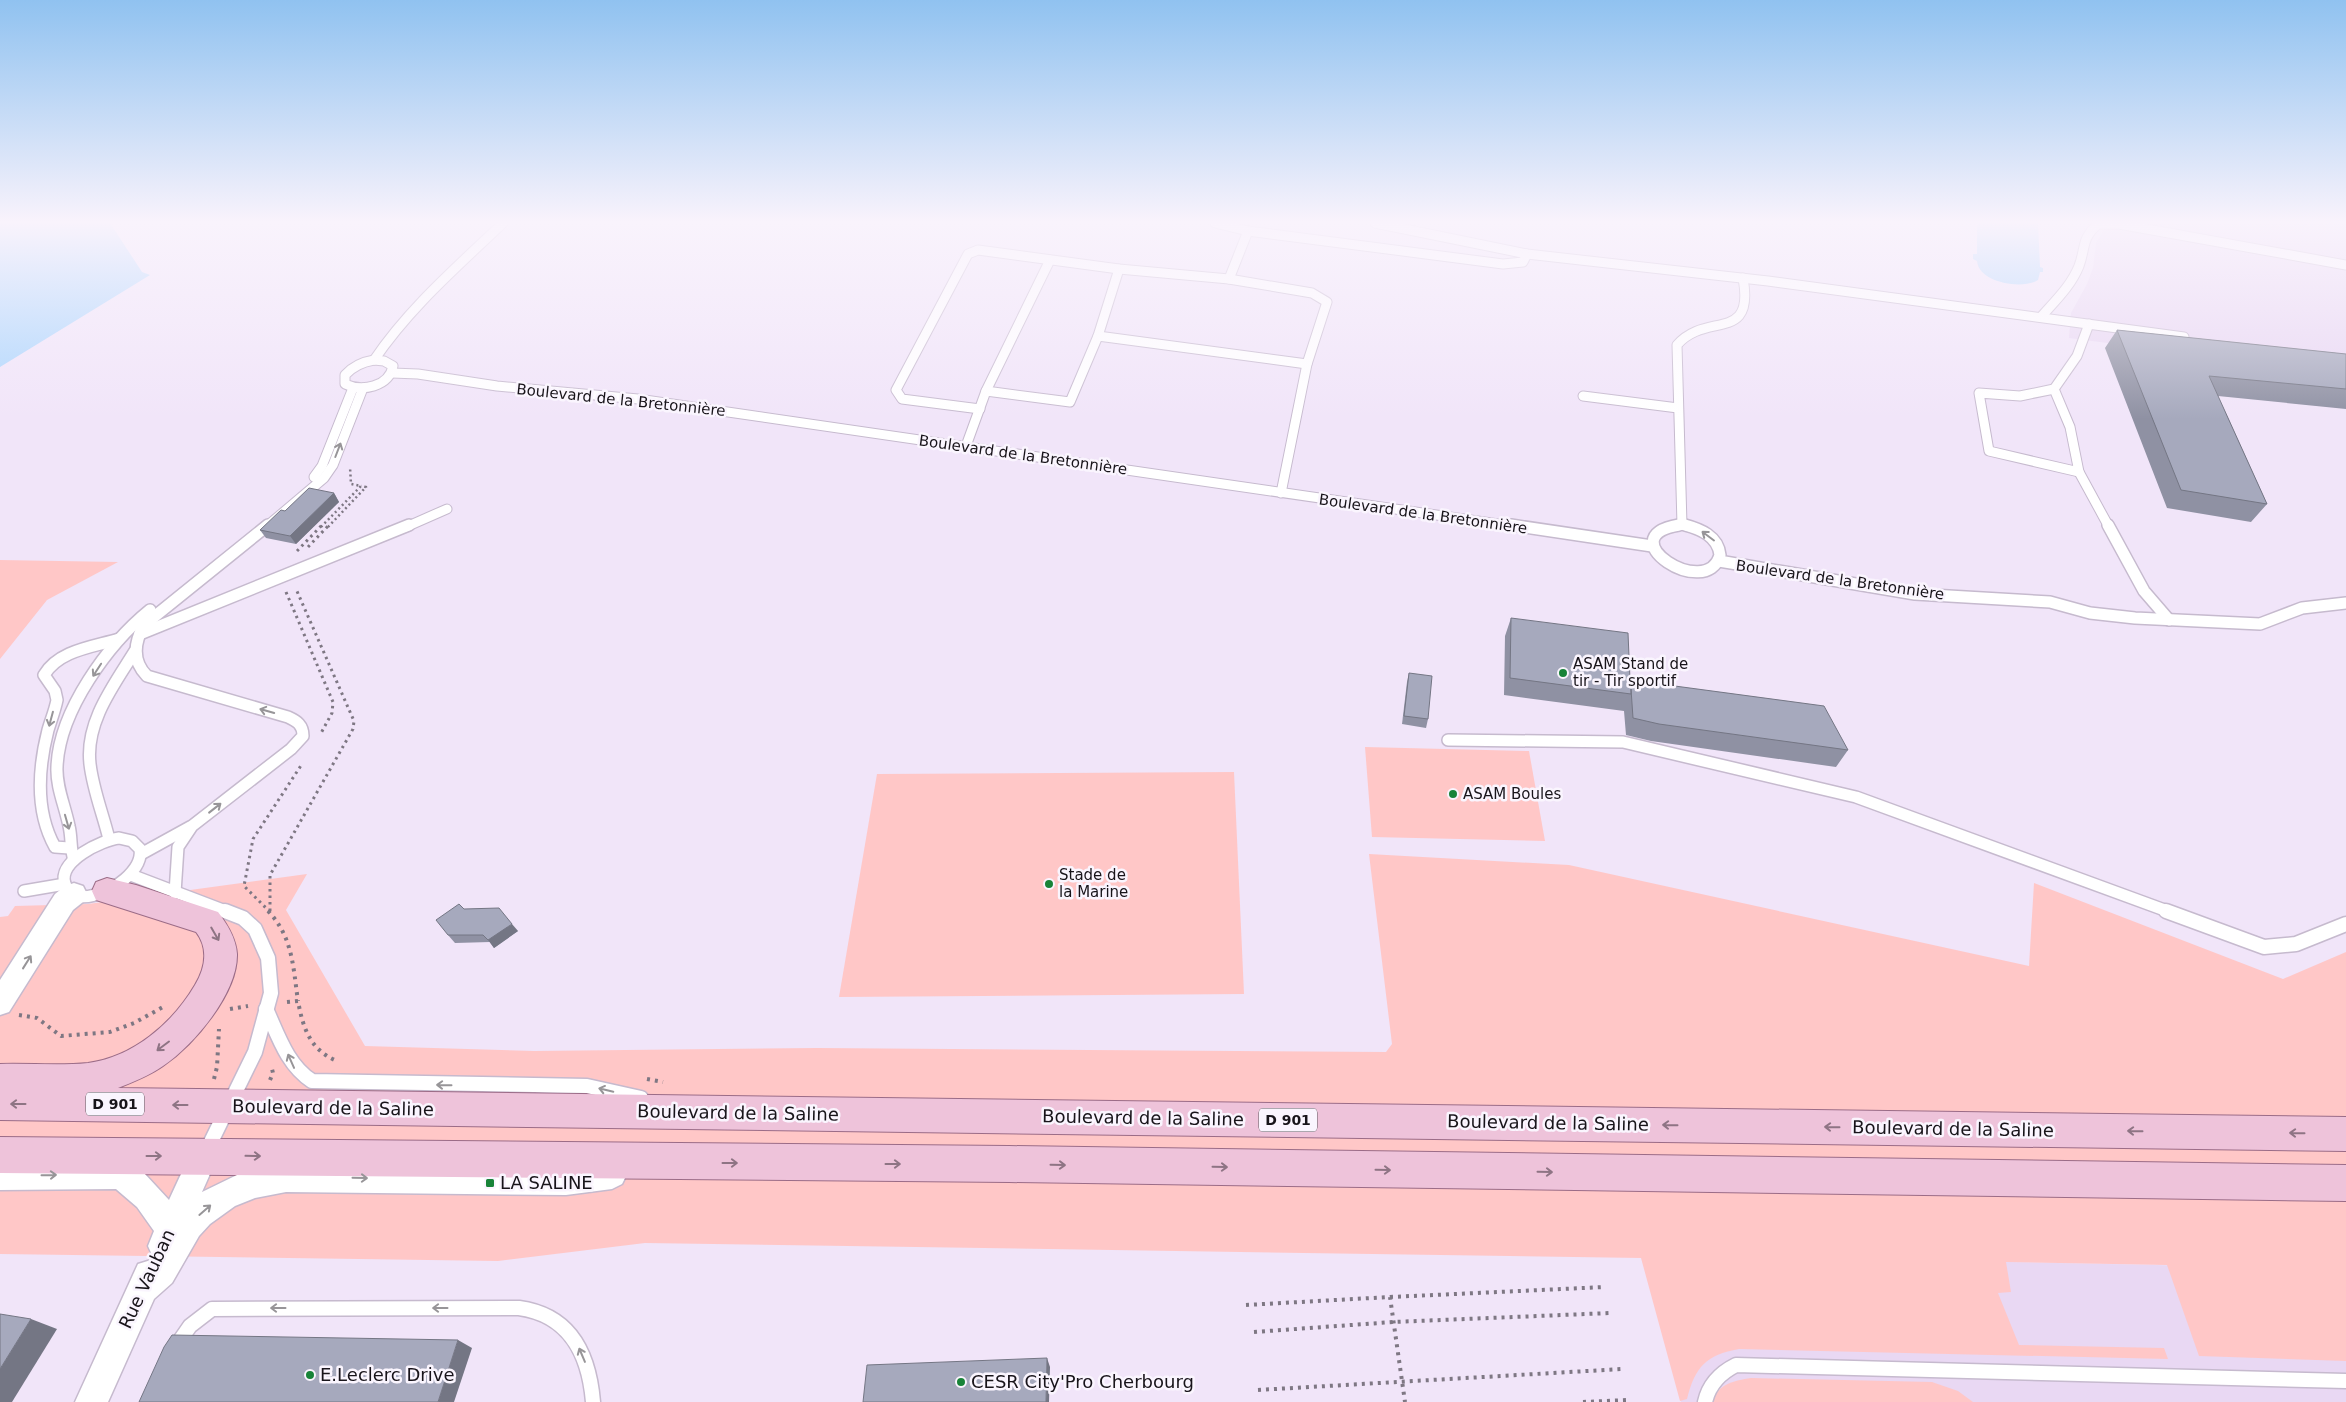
<svg xmlns="http://www.w3.org/2000/svg" width="2346" height="1402" font-family="'DejaVu Sans',sans-serif">
  <style>
    .built { fill: #e9d8f3 }
    .green { fill: #ffc7c7 }
    .water { fill: #add6fd }
    .lines { fill: none; stroke-linecap: round; stroke-linejoin: round }
    .service-far2-casing { stroke: #c6bace; stroke-width: 11 }
    .service-far1-casing { stroke: #c6bace; stroke-width: 14 }
    .service-casing { stroke: #c6bace; stroke-width: 17 }
    .minor-casing { stroke: #c6bace; stroke-width: 3 }
    .primary-casing { stroke: #9b6c87; stroke-width: 2 }
    .path-far2 { stroke: #7e7783; stroke-width: 2.5; stroke-dasharray: 2 3; stroke-linecap: butt }
    .path-far1 { stroke: #7e7783; stroke-width: 3; stroke-dasharray: 2.5 4; stroke-linecap: butt }
    .path { stroke: #7e7783; stroke-width: 4; stroke-dasharray: 3 5; stroke-linecap: butt }
    .service-far2 { stroke: #fff; stroke-width: 9 }
    .service-far1 { stroke: #fff; stroke-width: 11 }
    .service { stroke: #fff; stroke-width: 14 }
    .minor { fill: #fff; fill-rule: evenodd }
    .primary { fill: #eec3da; fill-rule: evenodd }
    .wall { fill: #8f91a3 }
    .shaded-wall { fill: #747684 }
    .building { fill: #a6a9bd; stroke: #747684 }
    .oneway { stroke: #979598 }
    .oneway2 { stroke: #8e7484 }
    .poi-dot { fill: #188338; stroke: #faf5fe; stroke-width: 2 }
    .labels { text-anchor: middle; stroke-width: 5; stroke-linejoin: round; paint-order: stroke }
    .shield { fill: #faf5fe; stroke: #5c585e; stroke-width: 1 }
    .shield-label { font-size: 14px; font-weight: bold; fill: #18141a }
    .street-label { font-size: 15px; fill: #18141a; stroke: #faf5fe }
    .poi-label { font-size: 15px; fill: #18141a; stroke: #faf5fe; text-anchor: start }
    .near-street-label { font-size: 18px; fill: #18141a; stroke: #faf5fe }
    .near-poi-label { font-size: 18px; fill: #18141a; stroke: #faf5fe; text-anchor: start }
  </style>
  <rect width="100%" height="100%" fill="#f1e5f9"/>
  <g class="built">
    <path d="M2108,223H2346V374L2069,338L2071,313L2087,284L2093,268L2096,243Z"/>
    <path d="M1642,1258L2006,1262L2346,1269V1402H1681Z"/>
  </g>
  <g class="green">
    <path d="M0,560L118,562L47,600L0,659Z"/>
    <path d="M1365,747L1529,751L1545,841L1372,837Z"/>
    <path d="M1234,772L1244,994L839,997L877,774Z"/>
    <path d="M1369,854L1569,865L2029,966L2034,883L2283,979L2346,952V1361L2199,1356L2167,1265L2006,1262L2011,1292L1998,1293L2019,1345L2164,1348L2168,1359L1739,1349C1706,1355 1695,1367 1687,1399L1680,1401L1641,1258L645,1243L498,1261L0,1254V917L8,916L15,906L88,904L307,874L286,910L365,1046L534,1051L817,1048L1386,1052L1392,1044Z"/>
    <path d="M1751,1378L1932,1382L1958,1391L1973,1402H1712C1719,1383 1734,1381 1751,1378Z"/>
  </g>
  <g class="water">
    <path d="M0,223H110L142,272L150,275L0,367Z"/>
    <path d="M1977,223H2038L2040,267L2043,268V272H2040L2038,280C2023,290 1979,283 1977,261L1973,259V254H1977Z"/>
  </g>
  <g class="lines">
    <g class="service-far2-casing">
      <g id="service-far2">
        <path d="M1215,223L1248,231L1503,264L1523,262L1527,254"/>
        <path d="M1375,223L1527,254L1768,281L2184,337"/>
        <path d="M1229,279L1248,231"/>
        <path d="M2041,317C2055,301 2071,286 2079,266C2086,247 2081,239 2098,224H2119L2346,265"/>
        <path d="M1098,336L1307,364"/>
        <path d="M374,360C410,307 457,267 503,223"/>
        <path d="M374,360L384,361L393,366C389,387 362,392 345,384V375C353,366 362,362 374,360Z"/>
        <path d="M392,373L418,374L497,386L638,399L1519,527"/>
        <path d="M2054,389L2070,427L2079,472L1989,451L1979,393L2020,396Z"/>
        <path d="M2054,389L2077,356L2089,324"/>
        <path d="M986,391L1070,402L1098,336L1119,269"/>
        <path d="M1583,396L1678,408"/>
        <path d="M980,409L902,399L896,390L968,254L978,250L1119,269L1229,279L1312,293L1327,302L1307,364L1281,493"/>
        <path d="M966,446L986,391L1050,260"/>
        <path d="M2079,472L2109,527"/>
        <path d="M314,477L322,466L353,388"/>
        <path d="M1682,525L1677,345C1706,311 1755,344 1743,278"/>
        <path d="M266,527L324,478L333,465L363,388"/>
        <path d="M406,527L447,509"/>
        <path d="M1671,527L1682,525L1690,527"/>
      </g>
    </g>
    <g class="service-far1-casing">
      <g id="service-far1">
        <path d="M1511,525L1652,546"/>
        <path d="M1679,525C1607,537 1707,602 1720,555C1718,536 1700,529 1685,525"/>
        <path d="M2108,525L2144,591L2169,620"/>
        <path d="M1719,561L1915,594L2050,602L2090,613L2135,618L2260,624L2302,608L2346,603"/>
        <path d="M140,634L409,525"/>
        <path d="M1448,740L1623,742L1856,797L2170,912"/>
        <path d="M119,838L132,841L140,849C142,861 134,871 125,879C113,890 73,910 65,884C57,861 102,840 119,838Z"/>
        <path d="M109,839C103,814 93,790 90,764C85,722 114,685 135,651"/>
        <path d="M69,848L55,847C35,811 38,769 48,730C51,720 55,710 57,700L55,691L44,675C59,650 93,647 119,639"/>
        <path d="M141,854L190,827"/>
        <path d="M74,860C70,849 72,838 69,826C65,806 56,787 57,767C59,711 108,644 150,610"/>
        <path d="M131,875L228,912"/>
        <path d="M24,891L65,884"/>
        <path d="M175,893L178,847L192,826L291,749L303,736C303,725 297,721 288,717L147,676C132,661 134,643 144,625L268,525"/>
      </g>
    </g>
    <g class="service-casing">
      <g id="service">
        <path d="M2166,911L2264,947L2296,944L2346,924"/>
        <path d="M266,1009C278,1035 287,1065 312,1081L587,1086L641,1098"/>
        <path d="M206,1152L255,1052L271,993L268,958L255,929L243,918L225,911"/>
        <path d="M174,1349L190,1326L212,1309L519,1308C570,1315 589,1354 593,1402"/>
        <path d="M1705,1402C1709,1384 1720,1373 1736,1365L2346,1381"/>
      </g>
    </g>
    <g class="minor-casing">
      <g id="minor">
        <path d="M74,883L83,886L87,894L83,902L73,910L9,1012L0,1015V980L55,894L65,886Z"/>
        <path d="M204,1142L214,1146L218,1156L202,1192L239,1174L286,1162L566,1165L612,1159L622,1164L627,1174L622,1184L612,1189L566,1195L286,1192L255,1198L235,1206L210,1224L199,1236L172,1283L154,1299L108,1402H75L138,1264L151,1260L153,1257L148,1246L154,1231L137,1207L116,1189L0,1190V1160L117,1159L144,1173L169,1200L194,1146Z"/>
      </g>
    </g>
    <g class="primary-casing">
      <g id="primary">
        <path d="M107,878L136,885L218,912C227,924 236,938 237,954C238,993 194,1045 163,1066C149,1076 133,1082 118,1088L2346,1117V1151L0,1120V1064C29,1063 59,1066 88,1063C133,1057 172,1024 195,985C205,968 209,949 196,932L96,900L92,891L96,882Z"/>
        <path d="M0,1137L1009,1146L2346,1165V1201L1009,1182L0,1173Z"/>
      </g>
    </g>
    <g class="path-far2">
      <path d="M321,527L361,486L351,484L350,467"/>
      <path d="M328,527L366,487L361,486"/>
    </g>
    <g class="path-far1">
      <path d="M308,547L329,525"/>
      <path d="M297,551L322,525"/>
      <path d="M286,592L333,702L332,713L320,735"/>
      <path d="M270,911V875L353,729L354,721L296,589"/>
      <path d="M270,912L244,886L253,839L302,764"/>
    </g>
    <g class="path">
      <path d="M268,911C293,937 293,967 298,1001"/>
      <path d="M287,1002L298,1001C303,1028 310,1050 337,1061"/>
      <path d="M230,1009L248,1006"/>
      <path d="M19,1015L37,1018L61,1036L110,1032L134,1023L163,1007"/>
      <path d="M214,1079L217,1067L219,1029"/>
      <path d="M647,1079L663,1082"/>
      <path d="M270,1080L273,1073L271,1065"/>
      <path d="M1390,1297L1605,1287"/>
      <path d="M1246,1305L1390,1297L1405,1402"/>
      <path d="M1254,1332L1393,1322L1610,1313"/>
      <path d="M1258,1390L1622,1369"/>
      <path d="M1583,1402L1628,1400"/>
    </g>
    <use href="#service-far2" class="service-far2"/>
    <use href="#service-far1" class="service-far1"/>
    <use href="#service" class="service"/>
    <use href="#minor" class="minor"/>
    <use href="#primary" class="primary"/>
  </g>
  <g class="wall">
    <path d="M2117,330L2346,354V409L2218,396L2267,504L2251,522L2167,508L2105,348Z"/>
    <path d="M334,493L339,502L296,544L266,538L260,530L285,511Z"/>
    <path d="M1511,618L1630,680L1848,750L1836,767L1651,741L1626,735L1624,711L1504,695L1505,636Z"/>
    <path d="M1409,673L1428,719L1426,728L1402,724L1407,682Z"/>
    <path d="M464,909L518,931L494,948L490,942L455,943L448,935Z"/>
  </g>
  <g class="shaded-wall">
    <path d="M334,493L339,502L296,544L290,536Z"/>
    <path d="M512,924L518,931L494,948L488,940Z"/>
    <path d="M31,1319L57,1329L12,1402H0V1369Z"/>
    <path d="M458,1340L472,1348L454,1402H438Z"/>
    <path d="M1047,1358L1050,1367L1049,1402H1046Z"/>
  </g>
  <g class="building">
    <path d="M2117,330L2346,354V389L2209,376L2267,504L2181,490Z"/>
    <path d="M309,488L334,493L290,536L260,530L281,510L285,511Z"/>
    <path d="M1511,618L1628,633L1630,680L1824,706L1848,750L1659,724L1633,718L1631,689V694L1510,678Z"/>
    <path d="M1409,673L1432,676L1428,719L1404,716Z"/>
    <path d="M459,904L464,909L499,908L512,924L488,940L483,935H448L436,920Z"/>
    <path d="M0,1314L31,1319L0,1369Z"/>
    <path d="M172,1335L458,1340L438,1402H139L164,1347Z"/>
    <path d="M1047,1358L1046,1402H863L867,1365Z"/>
  </g>
  <defs><path id="oneway-shaft" d="M-6 0H5M1.5-3L5.5 0L1.5 3" fill="none" stroke-width="1.6" stroke-linecap="round" stroke-linejoin="round" transform="scale(1.25)"/></defs>
  <g class="oneway">
    <use href="#oneway-shaft" transform="translate(338 450) rotate(-69)"/>
    <use href="#oneway-shaft" transform="translate(1708 536) rotate(-143)"/>
    <use href="#oneway-shaft" transform="translate(97 670) rotate(123)"/>
    <use href="#oneway-shaft" transform="translate(267 711) rotate(-164)"/>
    <use href="#oneway-shaft" transform="translate(51 719) rotate(105)"/>
    <use href="#oneway-shaft" transform="translate(215 808) rotate(-38)"/>
    <use href="#oneway-shaft" transform="translate(67 822) rotate(74)"/>
    <use href="#oneway-shaft" transform="translate(27 962) rotate(-58)"/>
    <use href="#oneway-shaft" transform="translate(291 1061) rotate(-114)"/>
    <use href="#oneway-shaft" transform="translate(444 1085) rotate(-179)"/>
    <use href="#oneway-shaft" transform="translate(606 1090) rotate(-167)"/>
    <use href="#oneway-shaft" transform="translate(49 1175) rotate(-1)"/>
    <use href="#oneway-shaft" transform="translate(360 1178) rotate(1)"/>
    <use href="#oneway-shaft" transform="translate(205 1210) rotate(-41)"/>
    <use href="#oneway-shaft" transform="translate(278 1308) rotate(180)"/>
    <use href="#oneway-shaft" transform="translate(440 1308) rotate(180)"/>
    <use href="#oneway-shaft" transform="translate(582 1355) rotate(-113)"/>
  </g>
  <g class="oneway2">
    <use href="#oneway-shaft" transform="translate(215 934) rotate(60)"/>
    <use href="#oneway-shaft" transform="translate(163 1046) rotate(143)"/>
    <use href="#oneway-shaft" transform="translate(18 1104) rotate(-180)"/>
    <use href="#oneway-shaft" transform="translate(180 1105) rotate(-180)"/>
    <use href="#oneway-shaft" transform="translate(1670 1125) rotate(-179)"/>
    <use href="#oneway-shaft" transform="translate(1832 1127) rotate(-179)"/>
    <use href="#oneway-shaft" transform="translate(2135 1131) rotate(-179)"/>
    <use href="#oneway-shaft" transform="translate(2297 1133) rotate(-179)"/>
    <use href="#oneway-shaft" transform="translate(154 1156)"/>
    <use href="#oneway-shaft" transform="translate(253 1156) rotate(1)"/>
    <use href="#oneway-shaft" transform="translate(730 1163)"/>
    <use href="#oneway-shaft" transform="translate(893 1164)"/>
    <use href="#oneway-shaft" transform="translate(1058 1165) rotate(1)"/>
    <use href="#oneway-shaft" transform="translate(1220 1167) rotate(1)"/>
    <use href="#oneway-shaft" transform="translate(1383 1170) rotate(1)"/>
    <use href="#oneway-shaft" transform="translate(1545 1172) rotate(1)"/>
  </g>
  <linearGradient id="sky" x2="0" y2="1"><stop stop-color="#90c2f0"/><stop offset="0.53" stop-color="#f9f3fc"/><stop offset="1" stop-color="#f9f3fc" stop-opacity="0"/></linearGradient>
  <rect width="2346" height="419" fill="url(#sky)"/>
  <g class="poi-dot">
    <circle cx="1563" cy="673" r="5"/>
    <circle cx="1453" cy="794" r="5"/>
    <circle cx="1049" cy="884" r="5"/>
    <rect x="485" y="1178" width="10" height="10" rx="2.5"/>
    <circle cx="310" cy="1375" r="5"/>
    <circle cx="961" cy="1382" r="5"/>
  </g>
  <g class="labels">
    <g class="shield">
      <rect x="86" y="1092.5" width="58" height="23" rx="4"/>
      <rect x="1259" y="1108.5" width="58" height="23" rx="4"/>
    </g>
    <g class="shield-label">
      <text x="115" y="1109">D 901</text>
      <text x="1288" y="1125">D 901</text>
    </g>
    <g class="street-label">
      <text transform="translate(621 400) rotate(6)" y="5">Boulevard de la Bretonnière</text>
      <text transform="translate(1023 455) rotate(8)" y="5">Boulevard de la Bretonnière</text>
      <text transform="translate(1423 514) rotate(8)" y="5">Boulevard de la Bretonnière</text>
      <text transform="translate(1840 580) rotate(8)" y="5">Boulevard de la Bretonnière</text>
    </g>
    <g class="poi-label">
      <text x="1573" y="669">ASAM Stand de<tspan x="1573" dy="17">tir - Tir sportif</tspan></text>
      <text x="1463" y="799">ASAM Boules</text>
      <text x="1059" y="880">Stade de<tspan x="1059" dy="17">la Marine</tspan></text>
    </g>
    <g class="near-street-label">
      <text transform="translate(333 1108) rotate(1)" y="6">Boulevard de la Saline</text>
      <text transform="translate(738 1113) rotate(1)" y="6">Boulevard de la Saline</text>
      <text transform="translate(1143 1118) rotate(1)" y="6">Boulevard de la Saline</text>
      <text transform="translate(1548 1123) rotate(1)" y="6">Boulevard de la Saline</text>
      <text transform="translate(1953 1129) rotate(1)" y="6">Boulevard de la Saline</text>
      <text transform="translate(147 1279) rotate(-65)" y="6">Rue Vauban</text>
    </g>
    <g class="near-poi-label">
      <text x="500" y="1189">LA SALINE</text>
      <text x="320" y="1381">E.Leclerc Drive</text>
      <text x="971" y="1388">CESR City'Pro Cherbourg</text>
    </g>
  </g>
</svg>
